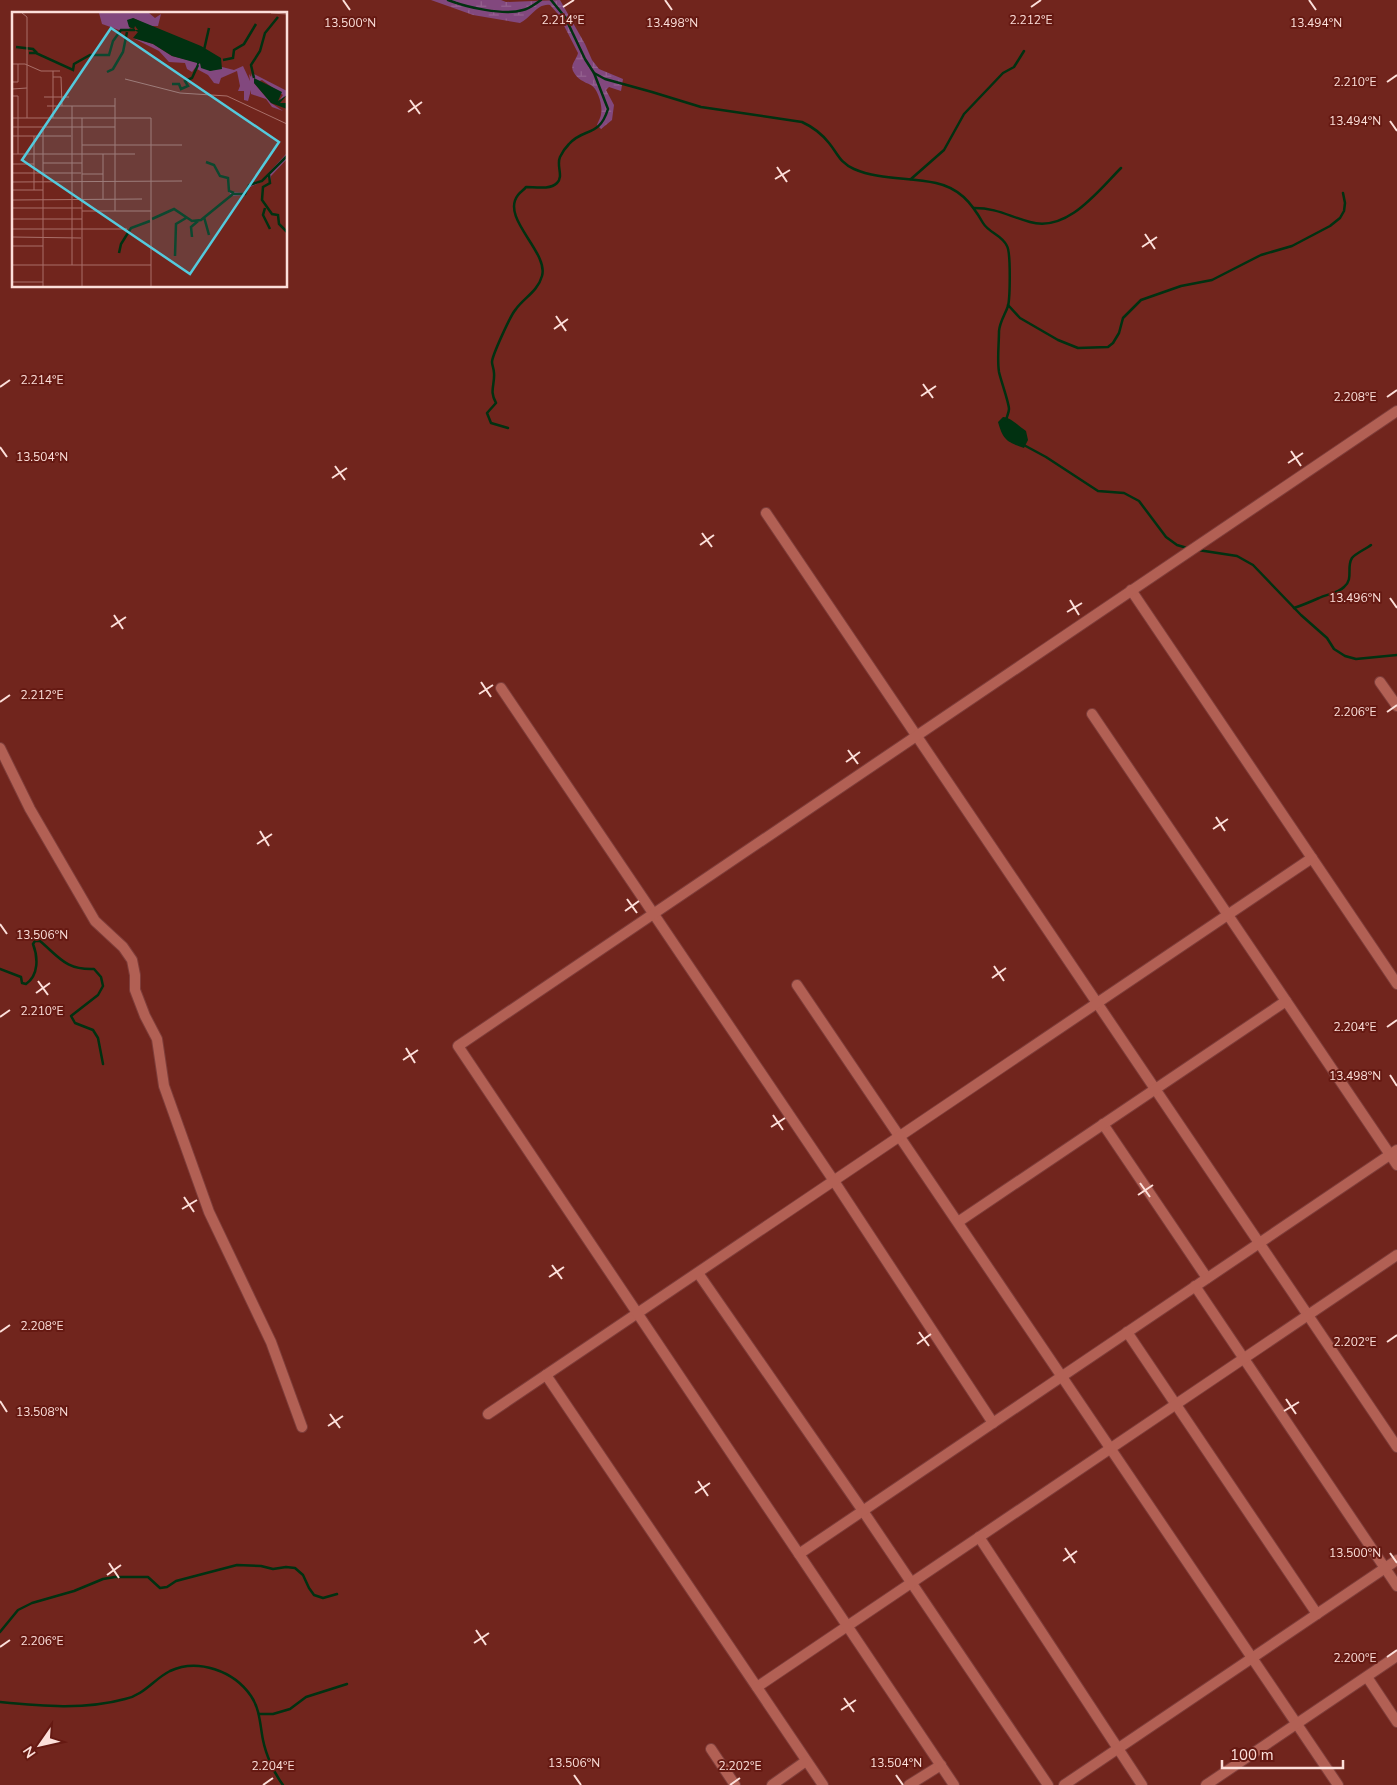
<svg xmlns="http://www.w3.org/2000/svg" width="1397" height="1785" font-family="'Nunito Sans',sans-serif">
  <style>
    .wetland { fill: url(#wetland-marsh) }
    .water { fill: #013111 }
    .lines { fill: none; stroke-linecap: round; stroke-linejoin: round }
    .stream { stroke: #013111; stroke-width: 2.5 }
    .minor-casing { stroke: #7e3d3a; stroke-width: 12 }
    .minor { stroke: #b26054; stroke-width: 10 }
    .ticks { fill: none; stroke: #fcdfda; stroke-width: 2 }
    .inset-river { fill: none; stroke: #013111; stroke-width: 2.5 }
    .inset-road { fill: none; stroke: #a96f69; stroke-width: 1 }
    .view { fill: #54cadd; fill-opacity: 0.15; stroke: #54cadd; stroke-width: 2.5 }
    .inset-edge { fill: none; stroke: #fcdfda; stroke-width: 2.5 }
    .ticks-label { font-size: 12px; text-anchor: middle; fill: #fcdfda; stroke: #651912; stroke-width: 4; stroke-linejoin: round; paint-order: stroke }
  </style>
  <defs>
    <pattern id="wetland-marsh" width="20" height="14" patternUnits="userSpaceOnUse" patternTransform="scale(1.25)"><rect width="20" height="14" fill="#82487e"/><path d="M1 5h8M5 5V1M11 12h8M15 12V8" fill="none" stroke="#956290"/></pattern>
  </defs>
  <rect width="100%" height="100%" fill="#71251d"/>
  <path class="wetland" d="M431,0H501L506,2L560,0L585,44L592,60L599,69L623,79L621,91L609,87L606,90L614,105L612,120L601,129L597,125C598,122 601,117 601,114C603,106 598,89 591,85C584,82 577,79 573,71C570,64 577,59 578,53L558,14L550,5C537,3 530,19 520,23L473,15Z"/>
  <path class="water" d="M1003,417C1012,418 1018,426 1026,431L1028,440L1024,448C1007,442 1003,440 998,422Z"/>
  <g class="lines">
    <g class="stream">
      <path d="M448,0C466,7 504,16 523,10C529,9 535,4 541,0"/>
      <path d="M551,0L565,17L585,59L594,73L605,79L652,92L701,107L802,122C813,127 821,133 829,143C838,154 840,163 854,169C879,180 909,177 936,183C959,188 971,202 983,223C989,233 1002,235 1007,246C1011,253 1010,298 1008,306C1005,315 1000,321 999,331C999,344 997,360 999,372C1001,381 1009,403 1009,409C1009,412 1007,416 1006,420"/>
      <path d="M911,179L944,150L964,114L1003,73L1014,67L1024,51"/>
      <path d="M974,208C997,208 1008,216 1030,222C1067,233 1098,191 1121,168"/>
      <path d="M1008,305L1020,318L1058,340L1078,348L1108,347L1113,343L1119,333L1123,318L1141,300L1181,286L1212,280L1261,255L1292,246L1330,226L1340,218L1344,211L1345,203L1343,193"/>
      <path d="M508,428L491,423L487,413L496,403C489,391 495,385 494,373C494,369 492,365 492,362C492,356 511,314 516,309C524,298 538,291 542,276C549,252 500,218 518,195C520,192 524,190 526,187C535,187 550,190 557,183C564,176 556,166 560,157C562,153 566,147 569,144C584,127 599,138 608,109L594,73"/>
      <path d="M1022,444L1046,457L1098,491L1124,493L1139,501L1166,537L1177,545L1187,548"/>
      <path d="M1198,550L1237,556L1253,565L1301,615L1327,638L1334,649L1345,656L1356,659L1397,655"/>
      <path d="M1294,608C1303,605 1310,602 1319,598C1327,594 1337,594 1344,587C1354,579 1346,567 1352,558C1356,553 1366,549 1371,545"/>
      <path d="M0,969L21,977L22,983L26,984C39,975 38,957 33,944L35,941H40C60,958 66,970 94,969L101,977L103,986L98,995L71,1016L75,1023L93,1030L98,1038L103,1064"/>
      <path d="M0,1632L18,1610L32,1603L74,1591L103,1579L115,1577H148L160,1588L167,1587L176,1581L237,1565L261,1566L273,1569L286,1567L295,1568L303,1575L309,1588L314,1595L323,1598L337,1594"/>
      <path d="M0,1702C41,1706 85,1710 125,1699C144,1695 154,1679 170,1671C198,1658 234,1671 251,1696C260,1709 260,1725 263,1740C266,1755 274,1773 283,1785"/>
      <path d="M259,1714H273L290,1709L306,1697L347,1684"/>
    </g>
    <g class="minor-casing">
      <g id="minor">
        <path d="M766,513L1397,1447"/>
        <path d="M1131,590L1397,984"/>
        <path d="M1380,682L1397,706"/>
        <path d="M501,688L834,1181L993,1423"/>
        <path d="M1092,714L1397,1165"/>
        <path d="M0,748L30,809L95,921L123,947L132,960L135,975V990L145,1016L157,1039L164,1086L209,1212L271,1342L302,1427"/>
        <path d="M797,985L1338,1785"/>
        <path d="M1103,1124L1207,1278"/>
        <path d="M958,1222L1286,1001"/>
        <path d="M698,1273L863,1511L1048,1785"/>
        <path d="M1195,1286L1397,1586"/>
        <path d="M1127,1332L1317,1614"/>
        <path d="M546,1375L823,1785"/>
        <path d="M488,1414L1312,858"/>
        <path d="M979,1537L1142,1785"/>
        <path d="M799,1554L1397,1150"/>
        <path d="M1367,1677L1397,1722"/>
        <path d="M757,1687L1397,1255"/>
        <path d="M711,1749L735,1785"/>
        <path d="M772,1785L806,1761"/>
        <path d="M909,1785L941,1765"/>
        <path d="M954,1785L458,1046L1397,411"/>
        <path d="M1064,1785L1397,1560"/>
        <path d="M1206,1785L1397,1656"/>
      </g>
    </g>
    <use href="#minor" class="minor"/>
  </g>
  <path class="ticks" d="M343,0L350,10M665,0L672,10M1309,0L1316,10M563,7L574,0M1031,7L1041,0M1387,82L1397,75M410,100L420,114M408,112L422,102M1390,121L1397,131M777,167L787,182M775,179L790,170M1145,234L1155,249M1142,247L1157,237M556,316L566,331M554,329L568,319M923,384L933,398M0,387L10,380M921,396L936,386M1387,397L1397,390M0,447L7,457M1291,451L1301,466M1288,463L1303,453M335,466L345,480M332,478L347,468M702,533L712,547M700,545L714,535M1390,598L1397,608M1070,600L1079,615M1067,612L1082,603M114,615L123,629M111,627L126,617M481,682L491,697M479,694L493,685M0,702L10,695M1387,712L1397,705M848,750L858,764M846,762L860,752M1216,817L1225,831M1213,829L1228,819M260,831L269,846M257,844L272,834M627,899L637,913M625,911L639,901M0,924L7,934M994,966L1004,981M992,978L1006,968M38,981L48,995M36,993L50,983M0,1017L10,1010M1387,1027L1397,1020M406,1048L415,1063M403,1060L418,1050M1390,1075L1397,1086M773,1115L783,1130M771,1127L785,1118M1140,1183L1150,1197M1138,1195L1153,1185M184,1197L194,1212M182,1209L197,1200M552,1265L562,1279M549,1277L564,1267M0,1332L10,1325M919,1332L929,1346M1387,1342L1397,1335M917,1344L931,1334M1286,1399L1296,1414M0,1401L7,1412M1284,1411L1299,1402M330,1414L340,1428M328,1426L343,1416M698,1481L708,1496M695,1493L710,1483M1065,1548L1075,1563M1390,1553L1397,1563M1063,1561L1077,1551M109,1563L119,1578M107,1575L121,1565M476,1630L486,1645M474,1643L489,1633M0,1647L10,1640M1387,1657L1397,1650M844,1698L854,1712M841,1710L856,1700M574,1775L581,1785M896,1775L903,1785M263,1785L273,1778M730,1785L740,1778"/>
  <g transform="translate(12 12)">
    <rect width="275" height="275" fill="#71251d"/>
    <path d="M87,1H137L143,6L149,2L146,14H138L121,6L117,18H107L90,12Z" fill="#82487e"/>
    <path d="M121,26L141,32L160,44L188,51L198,59L210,55L222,58L231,54L238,69L237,62L239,65L240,61L275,79V83L266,90L271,83L250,68L242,71L259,91L271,99L260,95L254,87L239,82V78L236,89L232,88V79H226L228,74L225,59L209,66L207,72L202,71L196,63L183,56L180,60L175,57L173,51L157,50L147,39ZM275,141V147L259,164L258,172L256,165L249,170L238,175L233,183L220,184L217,180L232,181L236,173L249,169Z" fill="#82487e"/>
    <path d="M121,6L189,34L209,46L210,57L198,59L189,56L188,51L185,54V51L160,44L141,32L121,26L126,20L122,18H126L123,14L122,17L117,15L115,8ZM242,66L270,80L266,89L275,83L268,91H275V97L259,91L242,71Z" fill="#013111"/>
    <path class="inset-river" d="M4,35L21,37L25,41M192,38L197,16M17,41H24L61,58L62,52L78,43H97L101,29L109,18H123M211,48L221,46L222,38L232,32L244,12M95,60L101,57L111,40L115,20M242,66L239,53L248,39L253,21L266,5M160,72H167L169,77L176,74L173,69L180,66L186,53M194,150L202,153L208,164L216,166L217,179L222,181M257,163L258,171L251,175L250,188L260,202L266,203L267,212L275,220M253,196L251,203L258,217M192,205L197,223M140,207L162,197L180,209L189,208L221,182H233L237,173L250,169L275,144M180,225L179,215L186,209M107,241L109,232L119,216L138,209M163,244L164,212L174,206"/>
    <path class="inset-road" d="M10,1L15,5V106M259,1L275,2M0,52H13L29,59H48M41,65H49L50,94M113,67L168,81L215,84L275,112M0,70H6V52M0,77L15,76M0,84H6V142M32,85H57M103,86V199M35,94H103M60,94V253M0,106H139V274M41,106V59M70,106V274M0,115H103M31,115V274M0,124H59M22,124V178M70,133H170M0,142H123M91,142V187M31,151H70M22,152H0V178H31M0,161H69M70,162H91M0,170L170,169M0,188L130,187M0,196H70M70,199H139M0,207H70M0,217H115M0,225L69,226M0,234H31M0,253H139M0,270H31"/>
    <path class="view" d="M99,16L267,130L178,262L10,148Z"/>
    <rect width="275" height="275" class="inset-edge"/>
  </g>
  <g class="ticks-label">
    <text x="563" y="24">2.214°E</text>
    <text x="1031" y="24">2.212°E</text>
    <text x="350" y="27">13.500°N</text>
    <text x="672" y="27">13.498°N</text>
    <text x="1316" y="27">13.494°N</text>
    <text x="1355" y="86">2.210°E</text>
    <text x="1355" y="125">13.494°N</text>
    <text x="42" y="384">2.214°E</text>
    <text x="1355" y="401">2.208°E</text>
    <text x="42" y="461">13.504°N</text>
    <text x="1355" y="602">13.496°N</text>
    <text x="42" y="699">2.212°E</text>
    <text x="1355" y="716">2.206°E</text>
    <text x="42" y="939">13.506°N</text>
    <text x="42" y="1015">2.210°E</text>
    <text x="1355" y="1031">2.204°E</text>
    <text x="1355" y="1080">13.498°N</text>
    <text x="42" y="1330">2.208°E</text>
    <text x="1355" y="1346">2.202°E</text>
    <text x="42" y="1416">13.508°N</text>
    <text x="1355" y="1557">13.500°N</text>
    <text x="42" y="1645">2.206°E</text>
    <text x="1355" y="1662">2.200°E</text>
    <text x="574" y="1767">13.506°N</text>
    <text x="896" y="1767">13.504°N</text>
    <text x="273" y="1770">2.204°E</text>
    <text x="740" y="1770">2.202°E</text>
  </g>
  <g transform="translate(40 1745) rotate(236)" stroke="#651912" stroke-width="4" paint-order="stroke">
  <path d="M0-4L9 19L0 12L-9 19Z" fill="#fcdfda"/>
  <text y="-8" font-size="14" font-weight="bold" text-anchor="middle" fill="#fcdfda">N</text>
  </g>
  <path d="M1222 1760v8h121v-8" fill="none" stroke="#fcdfda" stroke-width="2.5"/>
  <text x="1230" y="1760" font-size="15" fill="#fcdfda" stroke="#651912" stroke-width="4" paint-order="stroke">100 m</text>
</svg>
